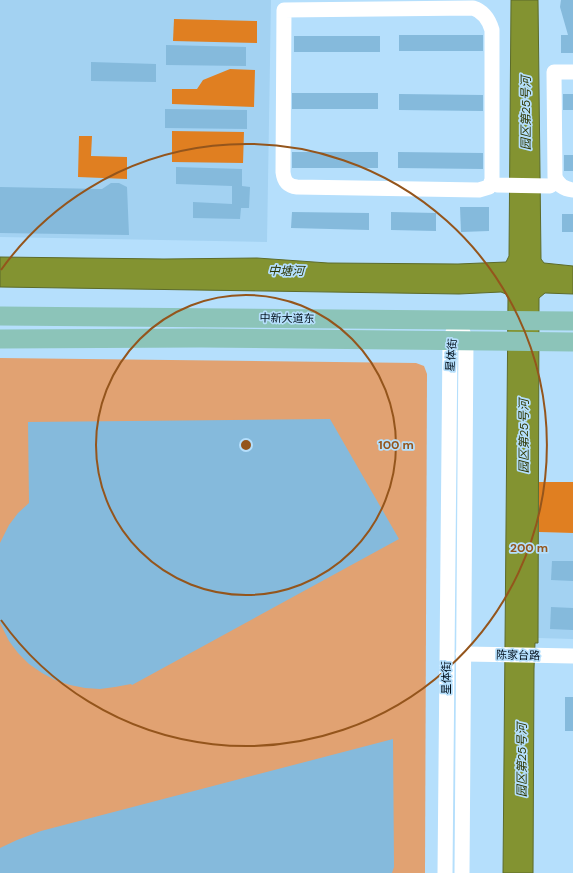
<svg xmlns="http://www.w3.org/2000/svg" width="573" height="873" font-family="'DM Sans','Noto Sans SC',sans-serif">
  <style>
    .built { fill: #a3d2f2 }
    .green { fill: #e1a272 }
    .forest { fill: #e07f21 }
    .water { fill: #839331; stroke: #5c6b2a }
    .building { fill: #85badc }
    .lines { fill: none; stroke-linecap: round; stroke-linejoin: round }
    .minor { stroke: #fff; stroke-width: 15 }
    .major { stroke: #8cc4b9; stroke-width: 19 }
    .ring { fill: none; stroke: #94551c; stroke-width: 2 }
    .labels { text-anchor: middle; stroke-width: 3.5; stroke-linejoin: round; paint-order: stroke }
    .street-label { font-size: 11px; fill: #000e1a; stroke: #b5dffc }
    .water-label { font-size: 12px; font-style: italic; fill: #2e3600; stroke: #b5dffc }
    .centre { fill: #94551c; stroke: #b5dffc; stroke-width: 2 }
    .ring-label { font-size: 12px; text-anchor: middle; font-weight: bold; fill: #94551c; stroke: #b5dffc; stroke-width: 3.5; stroke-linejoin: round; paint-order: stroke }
  </style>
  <rect width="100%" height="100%" fill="#b5dffc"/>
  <g class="built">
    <path d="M0,0H271L267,242L0,237Z"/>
    <path d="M539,532L573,533V639L538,638Z"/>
  </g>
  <path class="green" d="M0,358L416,363L424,366L427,374L425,873H0Z"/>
  <g class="forest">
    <path d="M174,19L257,21V43L173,41Z"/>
    <path d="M230,69L255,70L254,107L172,104V89H197L203,80Z"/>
    <path d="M172,131L244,132L243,163L172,162Z"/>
    <path d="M79,136H92L91,156L127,157V179L78,177Z"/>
    <path d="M539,482H573V533L539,532Z"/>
  </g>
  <path class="water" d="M511,0H538L541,259L544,263L573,266V294L545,293L539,298L538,643H535L534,669L533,873H503L508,298L506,294L501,292L459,294L0,287V257L164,259L257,258L328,263L458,264L506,262L509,256Z"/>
  <g class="building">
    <path d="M561,0H573V53H561V35H568L560,7Z"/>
    <rect x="399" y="35" width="84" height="16"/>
    <rect x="294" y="36" width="86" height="16"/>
    <path d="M166,45L246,47V66L166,65Z"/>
    <path d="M91,62L156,64V82L91,81Z"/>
    <rect x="292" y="93" width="86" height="16"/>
    <path d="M399,94L483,95V111L399,110Z"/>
    <rect x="563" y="94" width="10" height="16"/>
    <path d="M165,109L247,110V129L165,128Z"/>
    <rect x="292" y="152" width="86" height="16"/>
    <path d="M398,152L483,153V169L398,168Z"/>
    <rect x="564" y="155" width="9" height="16"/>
    <path d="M176,167L242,169V186L250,187L249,208H241L240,219L193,218V202L232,204V186L176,184Z"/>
    <path d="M111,183H119L127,187L129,235L0,233V187L102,189Z"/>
    <path d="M460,207H489V231L461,232Z"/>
    <path d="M292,212L369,213V230L291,228Z"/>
    <path d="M391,212L436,213V231L391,230Z"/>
    <rect x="562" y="214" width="11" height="18"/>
    <path d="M330,419L399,539L132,685L131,684L115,687L100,689L85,688L70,685L55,680L42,673L29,664L18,653L9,641L0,623V543L9,525L18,513L29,503L28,422Z"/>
    <path d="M552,561H573V581L551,580Z"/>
    <path d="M551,607L573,608V630L550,629Z"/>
    <rect x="565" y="697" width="8" height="34"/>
    <path d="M393,739L394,867L392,873H0V848L17,840L41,831Z"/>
  </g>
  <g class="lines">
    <g class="minor">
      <path d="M473,8C483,11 489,20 492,30V180L489,187L479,190L297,187C288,186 284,182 283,172L284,10Z"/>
      <path d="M573,72H554L555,177C558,185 564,189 573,190"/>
      <path d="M491,183L497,185L550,186L557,181"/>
      <path d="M463,654L573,656"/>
      <path d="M445,873L450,340L458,320"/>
      <path d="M462,873L466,341L462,330"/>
    </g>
    <g class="major">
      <path d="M0,316L573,321"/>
      <path d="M0,339L201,338L573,342"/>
    </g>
  </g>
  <g class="ring">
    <circle cx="246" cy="445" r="150"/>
    <path d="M1 270A301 301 0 1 1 1 620"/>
  </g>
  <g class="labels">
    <g class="street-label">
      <text transform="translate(287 318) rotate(1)" y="4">中新大道东</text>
      <text transform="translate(451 355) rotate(-85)" y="4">星体街</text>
      <text transform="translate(518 655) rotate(1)" y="4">陈家台路</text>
      <text transform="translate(446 678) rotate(-90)" y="4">星体街</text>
    </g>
    <g class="water-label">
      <text transform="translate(526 113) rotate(-90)" y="4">园区第25号河</text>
      <text transform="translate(286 271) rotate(1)" y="4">中塘河</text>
      <text transform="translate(524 436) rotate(-90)" y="4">园区第25号河</text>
      <text transform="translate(522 760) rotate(-90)" y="4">园区第25号河</text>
    </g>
  </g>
  <circle cx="246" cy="445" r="6" class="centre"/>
  <g class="ring-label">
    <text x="396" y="449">100 m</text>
    <text x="529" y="552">200 m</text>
  </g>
</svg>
